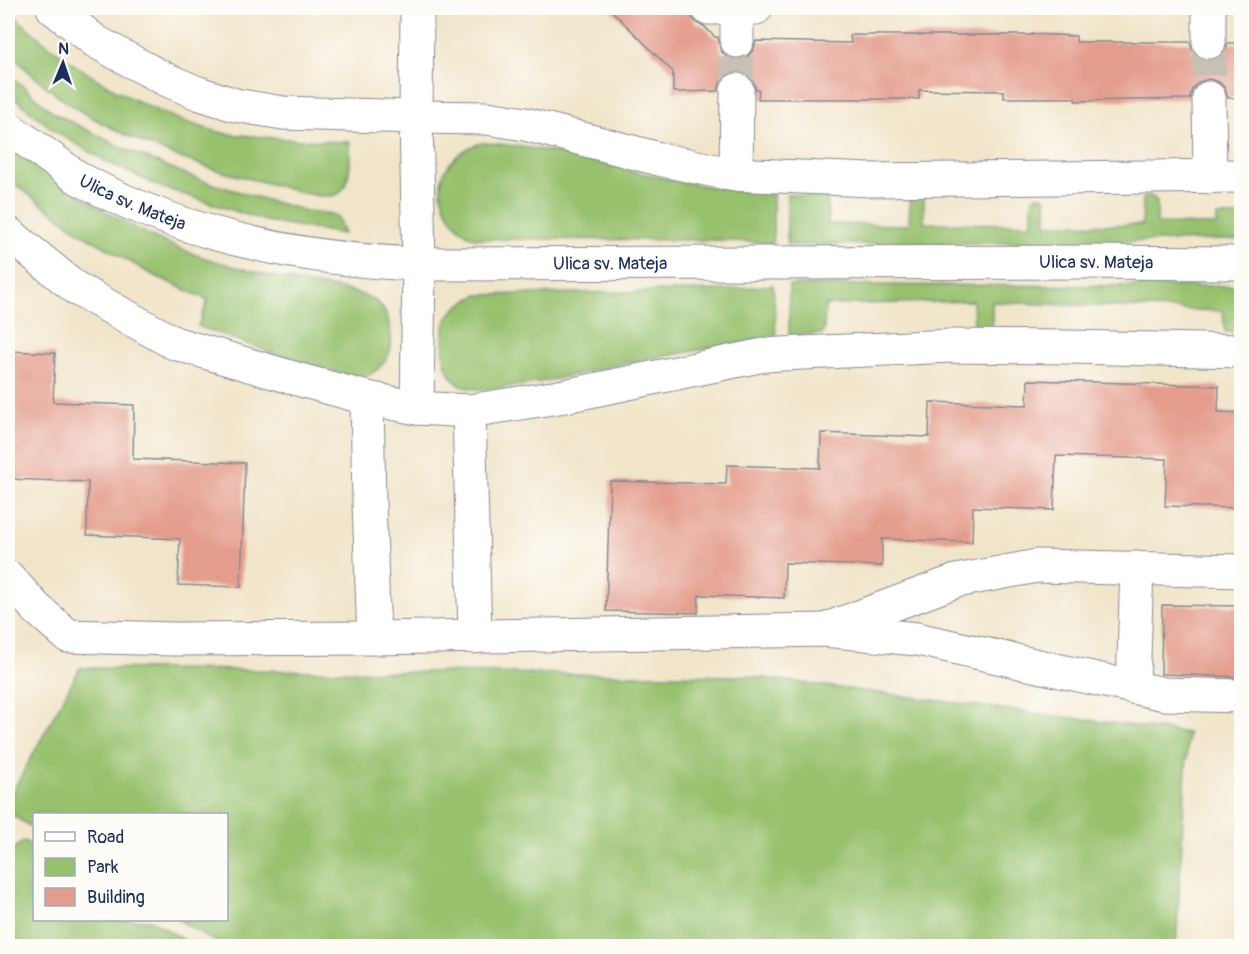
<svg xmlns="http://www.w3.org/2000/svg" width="1249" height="954" font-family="Pangolin,sans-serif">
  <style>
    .green { fill: #97c16d; stroke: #597866; stroke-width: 1.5 }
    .building { fill: #e49d8d }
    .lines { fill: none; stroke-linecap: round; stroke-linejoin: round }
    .minor-tunnel { stroke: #c6c1b4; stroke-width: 33; stroke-dasharray: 33 16; stroke-linecap: butt }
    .minor-casing { stroke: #868a94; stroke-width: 35 }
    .minor { stroke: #fff; stroke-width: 33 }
    .labels { text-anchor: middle; stroke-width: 4.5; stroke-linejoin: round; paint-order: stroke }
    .street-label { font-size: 18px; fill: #1b2f5e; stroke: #fdfcf7 }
  </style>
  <rect width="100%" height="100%" fill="#fdfcf7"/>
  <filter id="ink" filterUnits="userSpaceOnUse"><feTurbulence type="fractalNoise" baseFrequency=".0167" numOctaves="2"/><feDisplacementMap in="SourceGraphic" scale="12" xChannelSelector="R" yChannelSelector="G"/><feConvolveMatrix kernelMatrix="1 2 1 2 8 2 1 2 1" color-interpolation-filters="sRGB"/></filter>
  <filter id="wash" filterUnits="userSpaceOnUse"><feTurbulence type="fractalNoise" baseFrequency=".008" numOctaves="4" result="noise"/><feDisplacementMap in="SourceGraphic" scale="24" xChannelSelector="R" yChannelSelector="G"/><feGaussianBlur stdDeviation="1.35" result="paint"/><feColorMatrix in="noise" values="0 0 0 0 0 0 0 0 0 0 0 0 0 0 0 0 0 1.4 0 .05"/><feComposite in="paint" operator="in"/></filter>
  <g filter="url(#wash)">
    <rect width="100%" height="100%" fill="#f1e5c9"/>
    <g class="green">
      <path d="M8,9C61,64 147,115 223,133C233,135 244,135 254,136C286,140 318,141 350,142C350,155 352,186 338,194C323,201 291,189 275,185C255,180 233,175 213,169C171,156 125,136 87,115C57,98 32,75 8,52Z"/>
      <path d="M8,73L54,113L118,146L197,179L266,200L307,211L332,214L338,218L344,234L266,221L161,187L107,162L56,132L8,93Z"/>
      <path d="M482,143C536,145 589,161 641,173C684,183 728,191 773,194V244L721,240L484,239C479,238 474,238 470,236C454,228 439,202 441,184C443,164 464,147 482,143Z"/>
      <path d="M8,147C71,190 134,235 208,259C242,270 275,277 309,284C330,288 356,289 375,301C389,309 395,340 389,354C384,365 373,375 362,377C351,378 342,373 331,371C286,359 242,342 198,326L208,300L149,273L81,233L8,179Z"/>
      <path d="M787,194L827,197L828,224L909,225L910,200L913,195L921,196L924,198V223L1032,224V199L1036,195L1044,197L1046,200V224L1142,225L1143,199C1147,194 1153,196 1157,201V224L1217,225V216H1241V240L787,245Z"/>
      <path d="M773,285L776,336C728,345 680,353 632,362C601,369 487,398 462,386C442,376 442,349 444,329C446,312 464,301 478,295L727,290Z"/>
      <path d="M789,285L1241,286V332H1225L1223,311L992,302V325L990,330C984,333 976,333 974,325L973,301L825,305L824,331L821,334L789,335Z"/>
      <path d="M80,668L748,676L1188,733L1176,946H222L179,920H226V814H34V829L8,812V800Z"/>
      <path d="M24,841L34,847V920H151L194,946H8V853Z"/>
    </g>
    <g id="blocks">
      <g class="building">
        <path d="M609,8H686L690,12L692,18L698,24L704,26L715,37H718L721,51L727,57L736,60L747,57L753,50L756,41L851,43L850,35H1032V34L1076,36V42H1190L1193,52L1200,58L1208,61L1219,58L1225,51L1228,43H1242V98H1228L1225,88L1219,82L1209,79L1199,82L1192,89L1190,99L1075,101V98H1004V91L919,90V99H758L759,90H756L753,80L746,74L737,71L727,74L721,80L718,91L673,92V72Z"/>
        <path d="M8,351L55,353L53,402L134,405L133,459L245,463L241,587L178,585L180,539L87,535L88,482L8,479Z"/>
        <path d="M1028,380L1219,386L1218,412L1242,413V508L1165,506L1167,459L1056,456L1054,510L973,507L972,542L882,539V566L785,563L784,598L699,595L698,613L606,611L610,481L726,484L727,465L820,468L821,433L929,437L930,402L1027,405Z"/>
        <path d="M1162,605L1242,606V677L1161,674Z"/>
      </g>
    </g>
  </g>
  <g filter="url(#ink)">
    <use href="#blocks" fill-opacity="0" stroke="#868a94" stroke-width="1.5"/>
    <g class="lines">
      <g class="minor-tunnel">
        <path d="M1209,42V98"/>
        <path d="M737,90V41"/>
      </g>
      <g class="minor-casing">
        <g id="minor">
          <path d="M53,8L95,41L131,61L165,79L198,93L235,105L283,113L416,117L419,264L417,408L469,411L565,396L764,355L782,354L951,346L1069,347L1242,351"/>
          <path d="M417,8L416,117L487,118L525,124L659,159L730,174L870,180L1242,176"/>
          <path d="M708,8H756"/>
          <path d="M737,8V41"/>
          <path d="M1209,42V8"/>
          <path d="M1209,98L1210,177"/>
          <path id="s1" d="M8,128C23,139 40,150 56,162C64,168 73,175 82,180C186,236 302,260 419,264L1078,262L1242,263"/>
          <path d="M736,174L737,90"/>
          <path d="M8,233L77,289L174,343L304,381L367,398L417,408"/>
          <path d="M367,398L369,503L374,638"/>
          <path d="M469,411L475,637"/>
          <path d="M8,577L36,608L68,636L173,639L374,638L824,630L917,639L1164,694L1242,696"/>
          <path d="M832,627L956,581L1037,566L1242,571"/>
          <path d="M1133,687L1137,568"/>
        </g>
      </g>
      <use href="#minor" class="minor"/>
    </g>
  </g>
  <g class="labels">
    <g class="street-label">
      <text dy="6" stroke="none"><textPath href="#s1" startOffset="146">Ulica sv. Mateja</textPath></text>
      <text dy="6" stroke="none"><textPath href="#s1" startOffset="1118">Ulica sv. Mateja</textPath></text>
      <text dy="6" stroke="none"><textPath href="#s1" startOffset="632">Ulica sv. Mateja</textPath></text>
    </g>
  </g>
  <rect width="1249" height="954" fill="none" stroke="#fdfcf7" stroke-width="30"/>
  <rect x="33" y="813" width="195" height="108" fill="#fdfcf7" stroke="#a3aaba" stroke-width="1.5"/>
  <rect x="45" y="832" width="30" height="9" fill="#ffffff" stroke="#a3aaba" stroke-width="1.5"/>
  <text x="87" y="843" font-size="18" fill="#1b2f5e">Road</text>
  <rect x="45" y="858" width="30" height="18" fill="#97c16d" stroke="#a3aaba" stroke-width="1.5"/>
  <text x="87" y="873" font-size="18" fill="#1b2f5e">Park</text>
  <rect x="45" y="888" width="30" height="18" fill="#e49d8d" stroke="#a3aaba" stroke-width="1.5"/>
  <text x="87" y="903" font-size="18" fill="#1b2f5e">Building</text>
  <g transform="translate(63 63) rotate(2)" stroke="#fdfcf7" stroke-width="4.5" paint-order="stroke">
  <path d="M0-4.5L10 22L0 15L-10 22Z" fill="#1b2f5e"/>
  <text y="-9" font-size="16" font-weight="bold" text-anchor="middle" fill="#1b2f5e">N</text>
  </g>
</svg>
